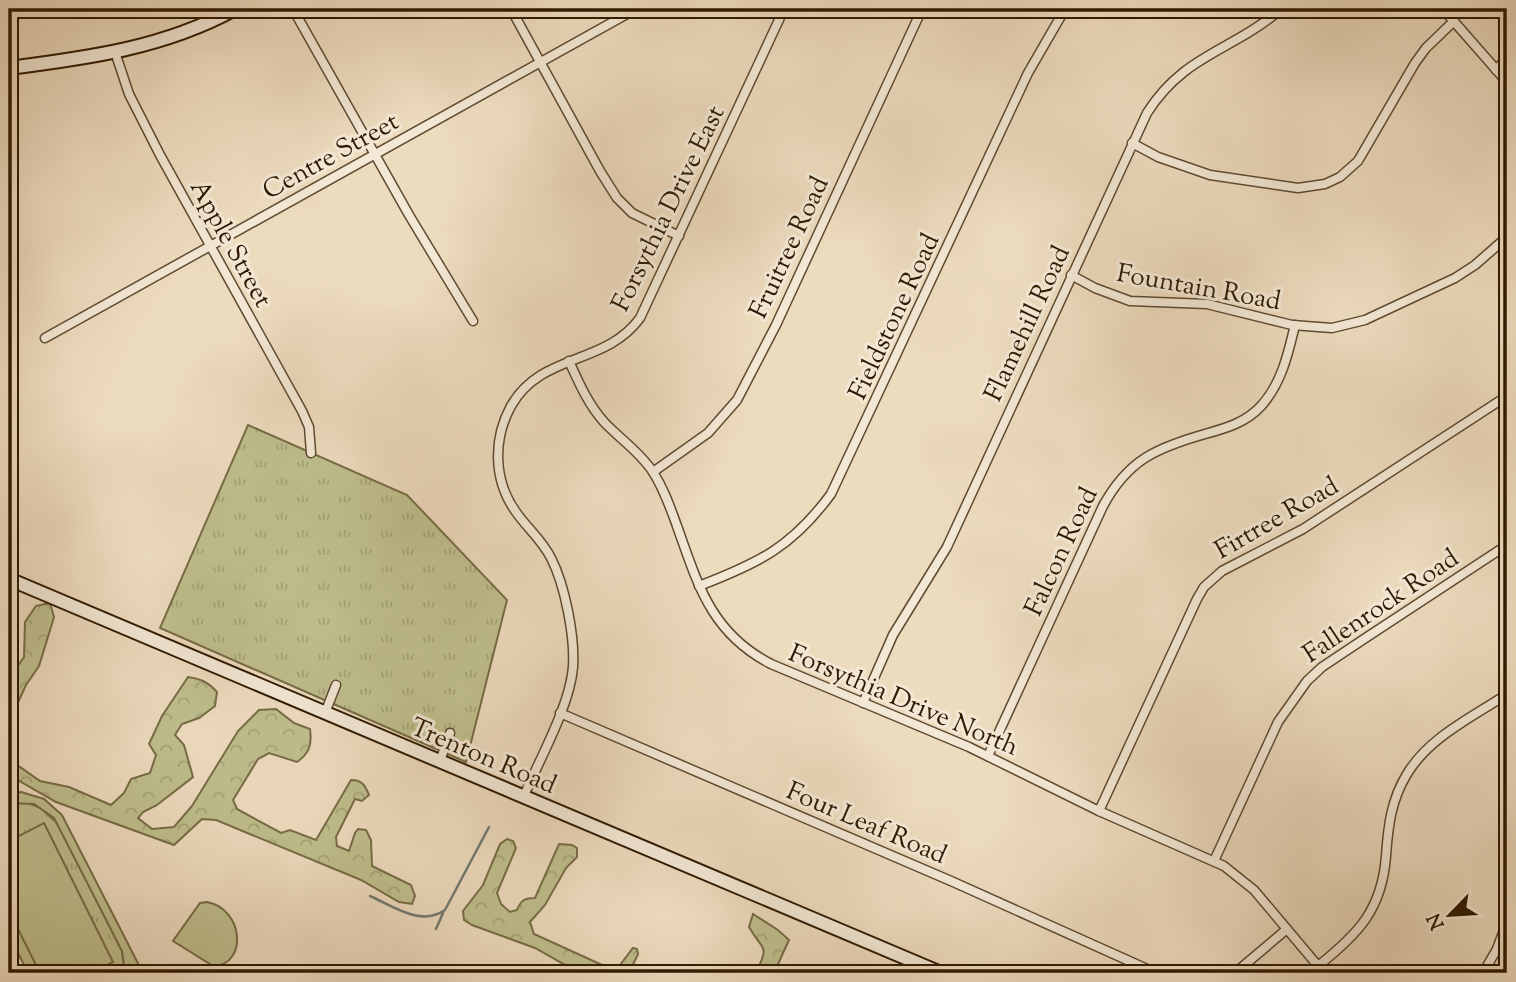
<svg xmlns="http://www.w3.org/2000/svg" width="1516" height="982" font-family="'Sorts Mill Goudy',serif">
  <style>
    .grass { fill: url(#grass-tufts); stroke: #776c46; stroke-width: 2 }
    .forest { fill: url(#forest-crowns); stroke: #776c46; stroke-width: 2 }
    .pitch { fill: #bfbe8d; stroke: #776c46; stroke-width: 2 }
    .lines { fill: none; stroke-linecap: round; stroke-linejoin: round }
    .stream { stroke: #717970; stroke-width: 2.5 }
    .street-casing { stroke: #5e4a30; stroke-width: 11 }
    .secondary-casing { stroke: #2f1a00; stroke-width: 16 }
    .street { stroke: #f3e8d5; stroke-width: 8 }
    .secondary { stroke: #f3e8d5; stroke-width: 12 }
    .labels { text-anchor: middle; stroke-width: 6; stroke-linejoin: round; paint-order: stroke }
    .street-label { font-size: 26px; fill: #2f1a00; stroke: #f3e8d5 }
  </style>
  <defs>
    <pattern id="grass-tufts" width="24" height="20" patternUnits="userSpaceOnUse" patternTransform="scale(1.75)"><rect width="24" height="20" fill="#bfbe8d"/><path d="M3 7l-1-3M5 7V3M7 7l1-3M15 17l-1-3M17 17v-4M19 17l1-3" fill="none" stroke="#a4a378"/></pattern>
    <pattern id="forest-crowns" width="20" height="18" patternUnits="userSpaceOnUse" patternTransform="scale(1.75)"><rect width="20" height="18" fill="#bfbe8d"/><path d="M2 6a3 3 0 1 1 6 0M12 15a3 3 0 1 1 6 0" fill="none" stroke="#a4a378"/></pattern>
  </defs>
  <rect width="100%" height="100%" fill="#eddbbe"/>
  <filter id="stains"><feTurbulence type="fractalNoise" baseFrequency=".00286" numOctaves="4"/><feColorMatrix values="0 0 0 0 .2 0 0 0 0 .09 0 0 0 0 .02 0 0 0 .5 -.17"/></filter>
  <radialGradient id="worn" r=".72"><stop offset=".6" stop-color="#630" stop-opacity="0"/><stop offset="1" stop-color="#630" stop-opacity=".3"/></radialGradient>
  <g class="grass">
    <path d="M248,425L407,495L507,600L466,762L160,628Z"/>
    <path d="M25,802L41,808L59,825L122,951L125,973H28L9,935V803Z"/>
  </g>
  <g class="forest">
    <path d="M50,603L54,617L39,666L26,685L15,709L9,748V679L24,657L25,622L36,606Z"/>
    <path d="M188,677C201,679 208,682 217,692L215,706L199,718L182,724L175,735L184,745L193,777L157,805L143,812L138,818L152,829L174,827L192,806L238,731L259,710L276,709L294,723L310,729C312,744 310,753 297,762L269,753L258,759L233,800L237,809L281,833L290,830L316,840L351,780C362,780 365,785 369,795L362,801L355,799L336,837L337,846L349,851L355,833L358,829L366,830L371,840L372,866L411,885L415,896L412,904L399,902L361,880L216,820L202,819L174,845L56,802L9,775V753L13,762L40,781L69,787L111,805L124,793L131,779L150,773L156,755L149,744L162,716Z"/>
    <path d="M507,839L513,841L516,848L497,893L501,904L510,912L517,910C521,900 525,898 535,898L559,844L572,845L577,848V857L566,868L545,905L530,922L534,934L602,965H620L633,948L637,949L638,954L629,973H587L567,966L535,948L472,925L464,920L463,911L483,885L500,844Z"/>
    <path d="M753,914L778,930L789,940L774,973H756C770,943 763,952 749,927Z"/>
  </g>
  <g class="pitch">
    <path d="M21,792L44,799L62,815L143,973H125L122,951L54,818L34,804L9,803V793Z"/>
    <path d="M44,823L113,962L91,973H40L9,911V841Z"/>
    <path d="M207,902C244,909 248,965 213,966L173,941L200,903Z"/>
  </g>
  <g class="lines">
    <g class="stream">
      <path d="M370,896C393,906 421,927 445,910L489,827"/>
      <path d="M436,929L443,913"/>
    </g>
    <g class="street-casing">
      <g id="street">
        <path d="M293,9L409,215L473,321"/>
        <path d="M511,9L600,171L617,198L632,213L679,236"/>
        <path d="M1443,9L1507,82"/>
        <path d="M115,52L129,94L160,155L302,411L309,427L311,453"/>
        <path d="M1496,70L1507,58"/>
        <path d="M1132,143L1158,157L1210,175L1298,188L1325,184L1340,177L1358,161L1415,63L1426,48L1454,21"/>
        <path d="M1071,275L1095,288L1130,301L1207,304L1292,325L1332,328L1365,320L1455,278L1475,265L1507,237"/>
        <path d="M45,338L636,9"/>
        <path d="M569,361C579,383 588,404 604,422C620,439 640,452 653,472C664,489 670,507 677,526C698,585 711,633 771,664L969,747L1099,811L1224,866L1254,890L1324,973"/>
        <path d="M653,472L708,433L737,400L776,325L922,9"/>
        <path d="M699,586C759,563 792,547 831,494L1028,73L1065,9"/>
        <path d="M863,703L893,635L947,547L1147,113C1184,54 1233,51 1281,9"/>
        <path d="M325,713L336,685"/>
        <path d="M560,713L951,881L1156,973"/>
        <path d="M988,756L1103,506C1128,460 1156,448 1205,434C1227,428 1247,422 1262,405C1282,382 1288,354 1295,325"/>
        <path d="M440,761L450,733"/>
        <path d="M524,796C539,760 570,706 573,667C575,637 565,585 551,558C542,540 527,528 516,512C493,480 493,439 511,406C542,352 605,366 640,318L784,9"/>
        <path d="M1099,811L1197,599L1204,587L1222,571L1303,529L1507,396"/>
        <path d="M1214,861L1278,722L1307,681L1322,667L1364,639L1507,545"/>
        <path d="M1318,966C1358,934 1382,910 1386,856C1388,827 1391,800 1407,774C1429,737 1473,717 1507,694"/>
        <path d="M1235,973L1287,929"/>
        <path d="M1483,973L1497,949L1507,922"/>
      </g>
    </g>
    <g class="secondary-casing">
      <g id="secondary">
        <path d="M9,68C87,58 164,48 235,9"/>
        <path d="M9,579L941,973"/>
      </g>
    </g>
    <use href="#street" class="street"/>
    <use href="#secondary" class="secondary"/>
  </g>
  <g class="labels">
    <g class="street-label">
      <text transform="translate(330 155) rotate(-29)" y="9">Centre Street</text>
      <text transform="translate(667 208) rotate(-64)" y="9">Forsythia Drive East</text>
      <text transform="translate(232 243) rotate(61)" y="9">Apple Street</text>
      <text transform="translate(788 247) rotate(-65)" y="9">Fruitree Road</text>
      <text transform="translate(1199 286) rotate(10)" y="9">Fountain Road</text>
      <text transform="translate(893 316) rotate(-65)" y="9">Fieldstone Road</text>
      <text transform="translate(1026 323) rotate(-65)" y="9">Flamehill Road</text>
      <text transform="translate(1276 517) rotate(-30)" y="9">Firtree Road</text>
      <text transform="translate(1060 551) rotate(-65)" y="9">Falcon Road</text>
      <text transform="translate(1380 605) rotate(-34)" y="9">Fallenrock Road</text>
      <text transform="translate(904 699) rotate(23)" y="9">Forsythia Drive North</text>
      <text transform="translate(484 755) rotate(23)" y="9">Trenton Road</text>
      <text transform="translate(867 822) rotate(23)" y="9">Four Leaf Road</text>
    </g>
  </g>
  <rect width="1516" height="982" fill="none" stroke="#eddbbe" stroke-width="35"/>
  <rect x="10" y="10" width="1495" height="961" fill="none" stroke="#2f1a00" stroke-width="3.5"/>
  <rect x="18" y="18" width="1481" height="947" fill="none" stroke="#2f1a00" stroke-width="2"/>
  <g transform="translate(1450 915) rotate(245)" stroke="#f3e8d5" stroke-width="5" paint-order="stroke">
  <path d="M0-5L12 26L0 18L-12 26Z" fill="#2f1a00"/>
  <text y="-10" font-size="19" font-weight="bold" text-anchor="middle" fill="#2f1a00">N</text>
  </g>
  <rect width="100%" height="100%" filter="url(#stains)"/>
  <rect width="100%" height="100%" fill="url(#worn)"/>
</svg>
